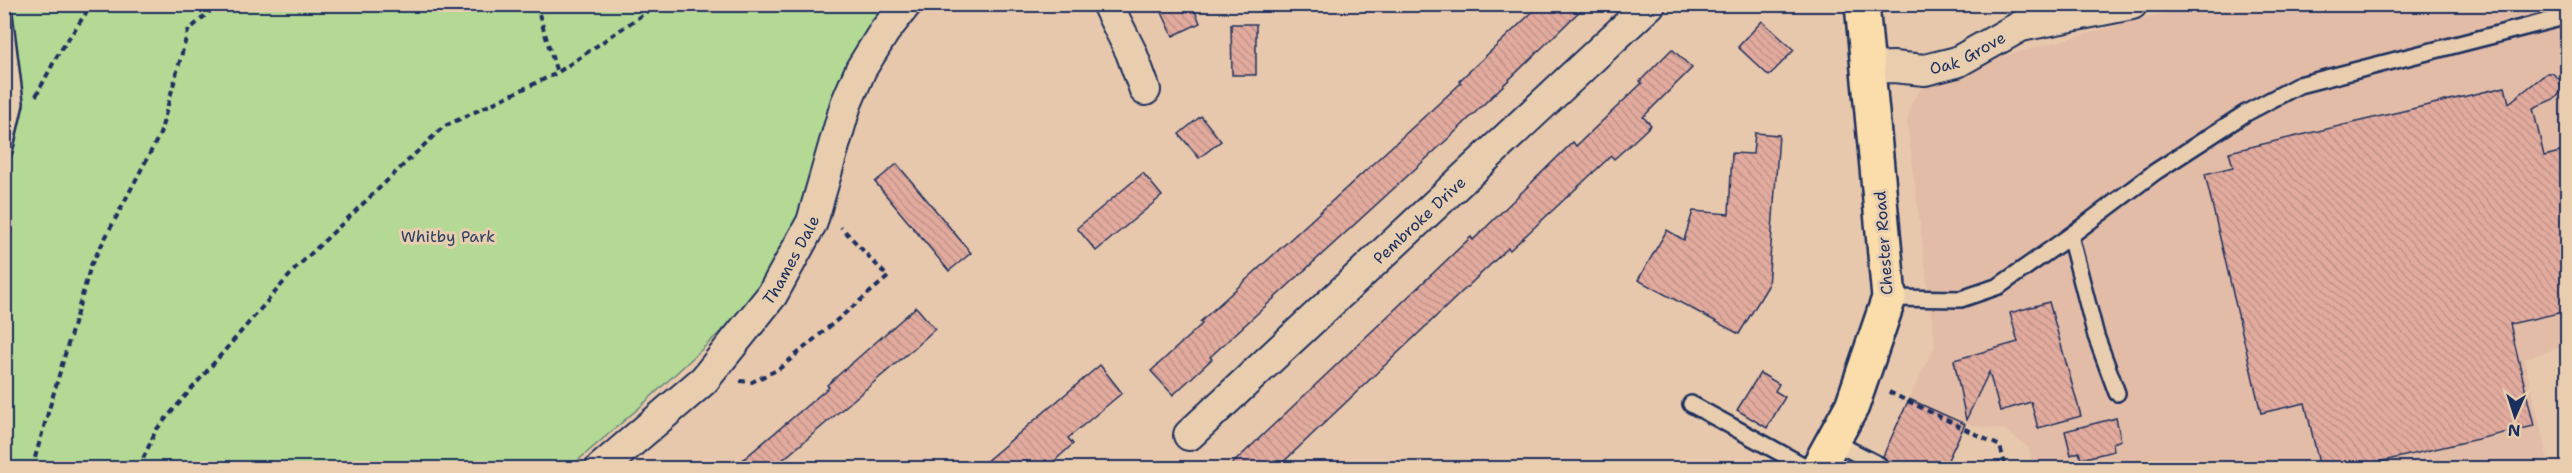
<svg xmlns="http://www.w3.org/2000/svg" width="2572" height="473" font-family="'Shantell Sans',sans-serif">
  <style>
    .built { fill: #e2bca7 }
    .green { fill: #b3d995; stroke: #67847a; stroke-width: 1.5 }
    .building { fill: url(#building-back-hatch); stroke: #1b2f5e; stroke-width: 1.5 }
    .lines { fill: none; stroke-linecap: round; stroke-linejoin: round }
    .service-casing { stroke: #1b2f5e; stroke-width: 20 }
    .minor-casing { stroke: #1b2f5e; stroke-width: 34 }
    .primary-casing { stroke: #1b2f5e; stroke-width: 38 }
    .path { stroke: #1b2f5e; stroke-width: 4; stroke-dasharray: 6 4.5; stroke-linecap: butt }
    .service { stroke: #e8ceaf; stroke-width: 15 }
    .minor { stroke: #e8ceaf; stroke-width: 30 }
    .primary { stroke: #faddab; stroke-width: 33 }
    .labels { text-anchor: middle; stroke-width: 6; stroke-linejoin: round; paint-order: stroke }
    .street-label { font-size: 16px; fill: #1b2f5e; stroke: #e8ceaf }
    .park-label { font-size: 16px; fill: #2a4064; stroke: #e8ceaf }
  </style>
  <defs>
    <pattern id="building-back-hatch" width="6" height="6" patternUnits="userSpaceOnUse" patternTransform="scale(1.5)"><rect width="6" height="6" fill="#e2ab9e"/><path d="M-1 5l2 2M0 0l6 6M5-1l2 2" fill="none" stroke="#c1938a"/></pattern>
  </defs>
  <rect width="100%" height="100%" fill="#e8c8ac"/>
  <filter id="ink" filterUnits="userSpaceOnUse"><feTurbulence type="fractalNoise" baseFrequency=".0167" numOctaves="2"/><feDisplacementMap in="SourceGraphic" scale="12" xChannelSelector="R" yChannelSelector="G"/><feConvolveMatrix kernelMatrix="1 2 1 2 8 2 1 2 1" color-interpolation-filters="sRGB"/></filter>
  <g filter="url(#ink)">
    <path class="built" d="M2196,5H2567V346L2524,359L2550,468H2035L2028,447L2005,430L1965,424L1909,399L1935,346L1907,123L1911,103L1923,86L1946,79L1981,62Z"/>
    <path class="green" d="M4,5H892L807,197L762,287L745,309L640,407L569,468H5Z"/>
    <g class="building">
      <path d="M1158,4H1192L1200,23L1173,36Z"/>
      <path d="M1541,4H1587L1451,136L1210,357L1212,359L1173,395L1151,371L1202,324L1200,322L1461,83L1459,81Z"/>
      <path d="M1762,21L1794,50L1769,76L1738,47Z"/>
      <path d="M1231,24H1256V75H1232Z"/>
      <path d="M1672,49L1692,68L1643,117L1651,125L1633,142L1614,159L1611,156L1510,250L1508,248L1277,468H1228L1471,237L1473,240L1573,142L1576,146L1642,83L1640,81Z"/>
      <path d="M2547,73H2552L2560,80L2562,90L2556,98L2533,108L2544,156L2568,150V311L2510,324L2534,426L2353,468H2320L2305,403L2261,413L2205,174L2233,167L2229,152L2505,87L2509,103Z"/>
      <path d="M1201,116L1221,141L1199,158L1179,134Z"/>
      <path d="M1755,133L1779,135L1768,286L1739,334L1638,280L1667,230L1684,240L1693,211L1729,214L1732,153L1753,154Z"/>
      <path d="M897,164L971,253L949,271L875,182Z"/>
      <path d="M1143,173L1162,196L1096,251L1077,228Z"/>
      <path d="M2049,302L2081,416L2038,428L2031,402L2000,411L1989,372L1966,420L1954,360L2018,342L2010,313Z"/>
      <path d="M916,307L935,329L913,349L773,468H733L829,387L827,385Z"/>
      <path d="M1100,365L1122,393L1068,438L1073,444L1050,465L1046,460L1037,468H978Z"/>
      <path d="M1760,373L1779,384L1775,391L1785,397L1767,428L1737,410Z"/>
      <path d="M1909,399L1965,424L1944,468H1888L1887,460L1883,456Z"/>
      <path d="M2116,418L2121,440L2113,443L2114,451L2081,459L2079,452L2071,455L2065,431Z"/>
    </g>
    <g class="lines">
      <g class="service-casing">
        <g id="service">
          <path d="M4,15L15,103L4,151"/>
          <path d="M2070,236L2096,336L2117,393"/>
          <path d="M1889,298L1961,299L1999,286L2070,236L2155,172L2246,113L2299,85L2568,16"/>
          <path d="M1691,404L1808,468"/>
          <path d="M1832,441L1879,465"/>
        </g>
      </g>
      <g class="minor-casing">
        <g id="minor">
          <path d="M1107,4L1131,52L1145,90"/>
          <path id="s1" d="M1869,68L1893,67L1925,70L1957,62L2021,26L2132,4"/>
          <path id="s2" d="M1189,435L1650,4"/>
          <path id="s3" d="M601,468L704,380L772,295L812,222L846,104L861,69L884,32L906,4"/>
        </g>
      </g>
      <g class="primary-casing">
        <path id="primary" d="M1818,468L1852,406L1889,298L1862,4"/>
      </g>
      <g class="path">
        <path d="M536,4L557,73"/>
        <path d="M36,96L57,56L92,4"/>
        <path d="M740,381L752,382L779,369L888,277L841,227"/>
        <path d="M1889,392L2000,446L2006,468"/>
        <path d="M32,468L91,265L160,134L188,31L218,4"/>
        <path d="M139,468L156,430L296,268L443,127L557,73L658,4"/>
      </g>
      <use href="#service" class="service"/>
      <use href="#minor" class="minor"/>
      <use href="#primary" class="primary"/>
    </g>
  </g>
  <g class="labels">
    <g class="street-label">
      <text dy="6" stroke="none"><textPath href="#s1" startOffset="102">Oak Grove</textPath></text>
      <text dy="6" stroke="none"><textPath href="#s2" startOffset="315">Pembroke Drive</textPath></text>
      <text transform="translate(1883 243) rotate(-94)" y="6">Chester Road</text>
      <text dy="6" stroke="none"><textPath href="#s3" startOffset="284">Thames Dale</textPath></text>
    </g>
    <g class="park-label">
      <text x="448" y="242">Whitby Park</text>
    </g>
  </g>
  <rect width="2572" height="473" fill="none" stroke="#e8ceaf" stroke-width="24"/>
  <rect x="12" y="12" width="2548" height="449" fill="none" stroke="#1b2f5e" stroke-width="2" filter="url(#ink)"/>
  <g transform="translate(2515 416) rotate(183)" stroke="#e8ceaf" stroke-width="4.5" paint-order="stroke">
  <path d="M0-4.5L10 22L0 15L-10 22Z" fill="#1b2f5e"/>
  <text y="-9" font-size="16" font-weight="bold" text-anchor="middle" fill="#1b2f5e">N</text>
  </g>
</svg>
